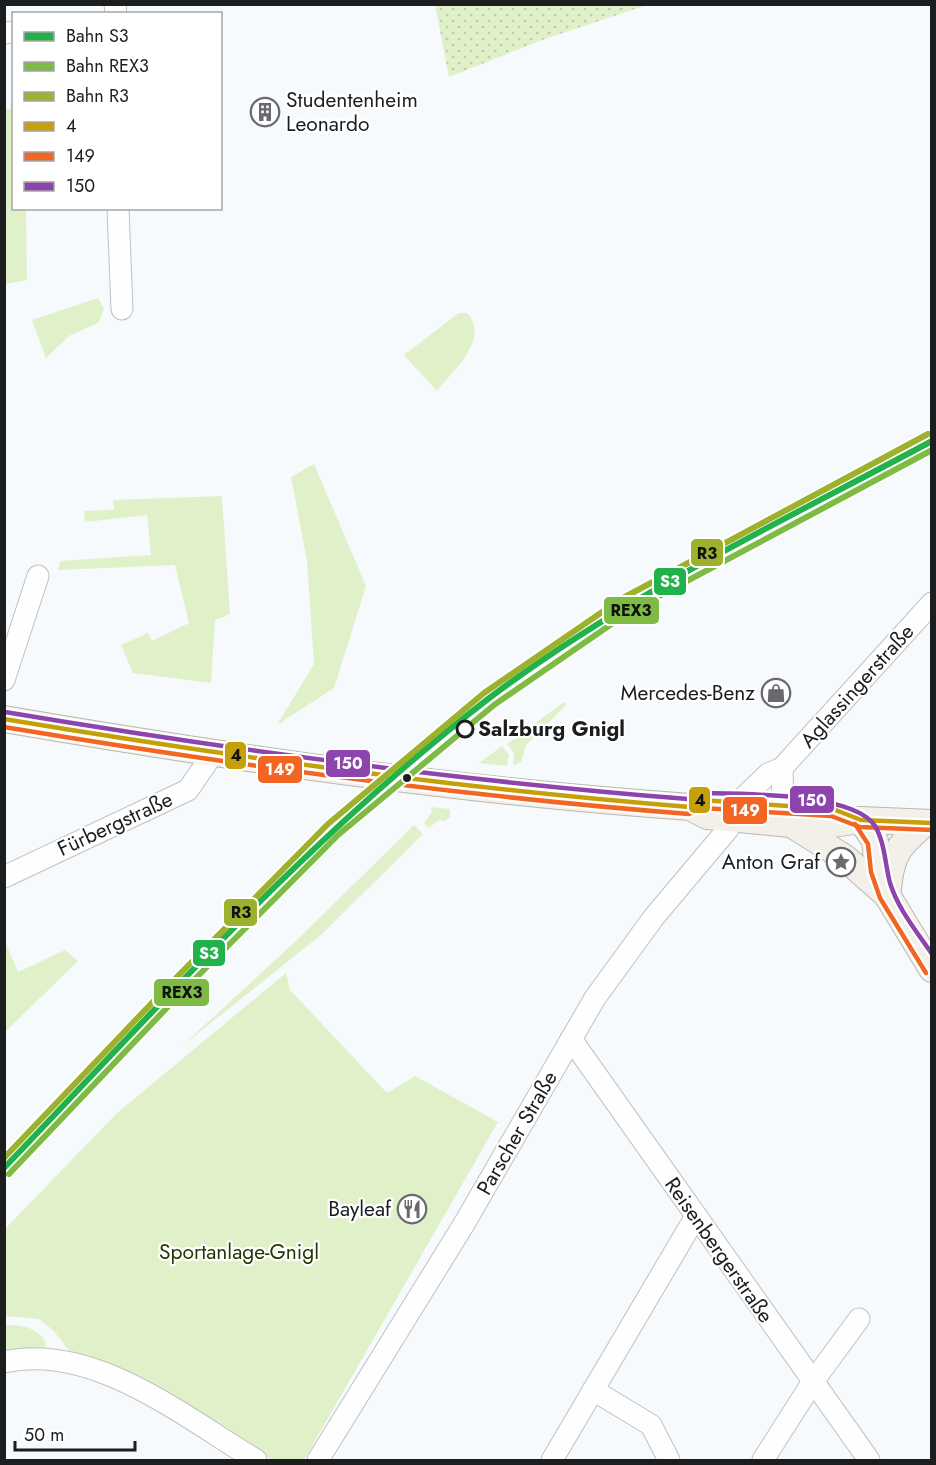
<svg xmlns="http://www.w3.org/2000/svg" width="936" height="1465" font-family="Jost,sans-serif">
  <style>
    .green { fill: #e0f0c9 }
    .garden { fill: url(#garden-dots) }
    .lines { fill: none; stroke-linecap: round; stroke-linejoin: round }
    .minor-casing { stroke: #bfc1c3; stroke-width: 23 }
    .major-casing { stroke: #bcb7ae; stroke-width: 28 }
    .minor { stroke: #fefeff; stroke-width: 21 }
    .major { stroke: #f3f0e9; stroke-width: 26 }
    .bus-1-casing { stroke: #fff; stroke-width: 9 }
    .bus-2-casing { stroke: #fff; stroke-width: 9 }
    .bus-3-casing { stroke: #fff; stroke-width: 9 }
    .bus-1 { stroke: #c6a008; stroke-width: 4.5 }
    .bus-2 { stroke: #f26522; stroke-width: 4.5 }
    .bus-3 { stroke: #8e44ad; stroke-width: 4.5 }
    .rail-1-casing { stroke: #fff; stroke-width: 10 }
    .rail-2-casing { stroke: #fff; stroke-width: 10 }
    .rail-3-casing { stroke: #fff; stroke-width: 10 }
    .rail-1 { stroke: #22b24c; stroke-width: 6 }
    .rail-2 { stroke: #7ebb45; stroke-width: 6 }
    .rail-3 { stroke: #9db12d; stroke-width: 6 }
    .stop-dot { fill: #fff; stroke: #1c1d1f; stroke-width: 3 }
    .bus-dot { fill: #1c1d1f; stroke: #fff; stroke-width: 2 }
    .labels { text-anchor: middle; stroke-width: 4.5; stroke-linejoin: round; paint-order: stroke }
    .poi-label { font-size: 21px; fill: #1c1d1f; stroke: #fff; text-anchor: end }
    .street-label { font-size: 21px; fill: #1c1d1f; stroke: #fff }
    .stop-label { font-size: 21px; font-weight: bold; fill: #1c1d1f; stroke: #fff; text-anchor: start }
    .park-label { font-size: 21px; fill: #283700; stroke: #fff }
    .line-badge { stroke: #fff; stroke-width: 2 }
    .badge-label { font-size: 16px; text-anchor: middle; font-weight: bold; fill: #fff }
    .pale-badge-label { font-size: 16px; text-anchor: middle; font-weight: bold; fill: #111 }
  </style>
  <defs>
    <pattern id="garden-dots" width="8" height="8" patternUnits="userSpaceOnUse" patternTransform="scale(1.5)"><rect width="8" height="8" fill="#e0f0c9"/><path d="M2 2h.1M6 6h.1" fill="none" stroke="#c0cdac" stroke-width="1.8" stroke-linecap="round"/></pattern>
  </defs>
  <rect width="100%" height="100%" fill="#f7fafd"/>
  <g class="green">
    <path d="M4,109H13L14,208L26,209L27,280L6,284Z"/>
    <path d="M98,298L104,309L98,323L69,336L46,358L32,320Z"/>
    <path d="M459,313H467C491,339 453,370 437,391L404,355Z"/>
    <path d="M314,464L366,586L334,688L277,725L314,664L307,561L291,477Z"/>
    <path d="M222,496L230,614L215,620L211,683L133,673L121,645L148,633L152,641L189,623L175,565L58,570L60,561L151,555L147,515L85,522L84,511L114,510L113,500Z"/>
    <path d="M564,702L566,705L526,745L521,762L513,766L514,753L507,744Z"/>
    <path d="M502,746L509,755L507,766L479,763Z"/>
    <path d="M431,807L450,809V817L445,821L439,820L429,828L424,823L432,812Z"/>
    <path d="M414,825L423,834L321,935L182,1046L298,939Z"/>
    <path d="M5,941L18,972L65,950L78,961L5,1032Z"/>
    <path d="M286,973L290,990L387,1093L415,1076L498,1122L304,1460H272L120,1367L118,1371L69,1351L54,1331L39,1319L5,1316V1229L117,1113Z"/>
    <path d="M5,1325C20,1325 43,1327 46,1347L5,1351Z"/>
  </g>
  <path class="garden" d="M435,5V4L647,5L542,40L449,77Z"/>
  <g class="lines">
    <g class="minor-casing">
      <g id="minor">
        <path d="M115,4L116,14"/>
        <path d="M4,33L14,32"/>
        <path d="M118,208L122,309"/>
        <path d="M4,680L38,576"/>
        <path d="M782,768L783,806"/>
        <path d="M739,802L768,774L782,768L932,603"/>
        <path d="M4,877L188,790L212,755"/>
        <path d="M571,1039L869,1460"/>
        <path d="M4,1362C93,1342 184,1417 256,1460"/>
        <path d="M593,1390L651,1425L669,1460"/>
        <path d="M318,1460L464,1224L595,998L654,917L728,829V817"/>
        <path d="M552,1460L696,1216"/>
        <path d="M763,1460L812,1383L859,1319"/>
      </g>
    </g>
    <g class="major-casing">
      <g id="major">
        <path d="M4,719C232,758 460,791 690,807L707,816L790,824H832L861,820L932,823"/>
        <path d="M861,820L875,841L878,871L887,895L932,969"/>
        <path d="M791,824L845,858L887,895"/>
        <path d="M888,889C891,854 899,845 925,823"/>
      </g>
    </g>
    <use href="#minor" class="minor"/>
    <use href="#major" class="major"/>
    <g class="bus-1-casing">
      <path id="bus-1" d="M4,719C232,757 460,789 690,807L700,800L833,809L861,820L932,823"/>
    </g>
    <g class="bus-2-casing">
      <g id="bus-2">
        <path d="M4,727C232,765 459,796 689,814L702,808L831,816L860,827L932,830"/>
        <path d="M855,824L868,844L871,872L880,898L926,973"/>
      </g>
    </g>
    <g class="bus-3-casing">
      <path id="bus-3" d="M5,712C232,750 459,781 688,799L700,793C738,794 854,792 875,826C885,843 885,864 890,883C898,909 917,932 932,954"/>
    </g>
    <use href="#bus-1" class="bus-1"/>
    <use href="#bus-2" class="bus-2"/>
    <use href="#bus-3" class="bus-3"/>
    <g class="rail-1-casing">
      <path id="rail-1" d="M4,1168C159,1006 310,836 488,699C624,596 781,522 932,441"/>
    </g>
    <g class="rail-2-casing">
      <path id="rail-2" d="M9,1174L180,994L338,835L494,705L629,612L932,450"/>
    </g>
    <g class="rail-3-casing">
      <path id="rail-3" d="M4,1158L170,984L328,824L484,693L621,599L928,434"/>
    </g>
    <use href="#rail-1" class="rail-1"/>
    <use href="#rail-2" class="rail-2"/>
    <use href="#rail-3" class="rail-3"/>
  </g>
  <defs>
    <g id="building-ring" transform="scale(1.5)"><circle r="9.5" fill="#fff" stroke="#696a6d" stroke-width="1.5"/><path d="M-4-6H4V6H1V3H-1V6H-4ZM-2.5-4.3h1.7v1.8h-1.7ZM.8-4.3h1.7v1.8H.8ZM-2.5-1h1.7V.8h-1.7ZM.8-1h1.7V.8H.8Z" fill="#696a6d"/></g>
    <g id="shop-ring" transform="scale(1.5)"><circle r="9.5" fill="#fff" stroke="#696a6d" stroke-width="1.5"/><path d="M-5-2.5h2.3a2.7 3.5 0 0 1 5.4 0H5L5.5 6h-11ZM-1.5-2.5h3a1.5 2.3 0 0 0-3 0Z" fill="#696a6d"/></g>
    <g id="sight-ring" transform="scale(1.5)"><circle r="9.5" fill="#fff" stroke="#696a6d" stroke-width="1.5"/><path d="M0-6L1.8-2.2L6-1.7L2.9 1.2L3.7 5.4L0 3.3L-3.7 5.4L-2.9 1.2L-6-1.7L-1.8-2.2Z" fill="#696a6d"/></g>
    <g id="restaurant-ring" transform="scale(1.5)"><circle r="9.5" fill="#fff" stroke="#696a6d" stroke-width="1.5"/><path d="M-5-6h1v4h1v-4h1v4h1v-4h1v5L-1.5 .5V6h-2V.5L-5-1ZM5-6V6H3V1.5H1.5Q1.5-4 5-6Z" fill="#696a6d"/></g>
  </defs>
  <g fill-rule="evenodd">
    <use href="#building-ring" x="265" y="112"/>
    <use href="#shop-ring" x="776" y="693"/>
    <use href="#sight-ring" x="841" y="862"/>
    <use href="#restaurant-ring" x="412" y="1209"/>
  </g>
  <circle class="stop-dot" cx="465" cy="729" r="8"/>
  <circle class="bus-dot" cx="407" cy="778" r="5"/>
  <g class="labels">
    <g class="poi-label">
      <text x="286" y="107" text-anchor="start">Studentenheim<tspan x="286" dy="24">Leonardo</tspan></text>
      <text x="755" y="700">Mercedes-Benz</text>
      <text x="820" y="869">Anton Graf</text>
      <text x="391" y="1216">Bayleaf</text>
    </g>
    <g class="street-label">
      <text transform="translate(857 686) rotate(-48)" y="7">Aglassingerstraße</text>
      <text transform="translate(115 824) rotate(-25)" y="7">Fürbergstraße</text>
      <text transform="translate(517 1133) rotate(-60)" y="7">Parscher Straße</text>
      <text transform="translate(719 1250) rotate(55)" y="7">Reisenbergerstraße</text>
    </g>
    <g class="stop-label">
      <text x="478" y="736">Salzburg Gnigl</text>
    </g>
    <g class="park-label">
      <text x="239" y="1259">Sportanlage-Gnigl</text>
    </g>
  </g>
  <g class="line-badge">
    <rect x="690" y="538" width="34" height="29" rx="6" fill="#9db12d"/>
    <rect x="653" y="567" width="34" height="29" rx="6" fill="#22b24c"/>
    <rect x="603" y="596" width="57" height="29" rx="6" fill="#7ebb45"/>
    <rect x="224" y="741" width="23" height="29" rx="6" fill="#c6a008"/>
    <rect x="325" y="749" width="46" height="29" rx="6" fill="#8e44ad"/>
    <rect x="257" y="755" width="46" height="29" rx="6" fill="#f26522"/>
    <rect x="789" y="785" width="46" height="29" rx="6" fill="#8e44ad"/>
    <rect x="688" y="786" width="23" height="28" rx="6" fill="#c6a008"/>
    <rect x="722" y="796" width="46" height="29" rx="6" fill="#f26522"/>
    <rect x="223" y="898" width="35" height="29" rx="6" fill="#9db12d"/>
    <rect x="192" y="939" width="34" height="28" rx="6" fill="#22b24c"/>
    <rect x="153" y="978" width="57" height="29" rx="6" fill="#7ebb45"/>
  </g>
  <g class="badge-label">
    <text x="670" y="587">S3</text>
    <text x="348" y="769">150</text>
    <text x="280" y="775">149</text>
    <text x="812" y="806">150</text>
    <text x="745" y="816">149</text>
    <text x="209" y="959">S3</text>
  </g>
  <g class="pale-badge-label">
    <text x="707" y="559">R3</text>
    <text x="631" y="616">REX3</text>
    <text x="236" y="761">4</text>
    <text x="700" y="806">4</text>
    <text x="241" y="918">R3</text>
    <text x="182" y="998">REX3</text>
  </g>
  <rect width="936" height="1465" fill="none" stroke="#1c1d1f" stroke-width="12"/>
  <rect x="12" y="12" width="210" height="198" fill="#ffffff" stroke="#a4a5a5" stroke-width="1.5"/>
  <rect x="24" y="32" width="30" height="9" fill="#22b24c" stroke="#a4a5a5" stroke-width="1.5"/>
  <text x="66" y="42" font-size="18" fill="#1c1d1f">Bahn S3</text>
  <rect x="24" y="62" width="30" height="9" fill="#7ebb45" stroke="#a4a5a5" stroke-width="1.5"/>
  <text x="66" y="72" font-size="18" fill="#1c1d1f">Bahn REX3</text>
  <rect x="24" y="92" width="30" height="9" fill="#9db12d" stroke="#a4a5a5" stroke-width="1.5"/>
  <text x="66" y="102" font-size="18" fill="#1c1d1f">Bahn R3</text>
  <rect x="24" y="122" width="30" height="9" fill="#c6a008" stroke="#a4a5a5" stroke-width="1.5"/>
  <text x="66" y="132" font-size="18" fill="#1c1d1f">4</text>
  <rect x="24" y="152" width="30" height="9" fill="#f26522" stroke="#a4a5a5" stroke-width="1.5"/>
  <text x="66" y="162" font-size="18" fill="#1c1d1f">149</text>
  <rect x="24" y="182" width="30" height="9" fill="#8e44ad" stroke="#a4a5a5" stroke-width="1.5"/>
  <text x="66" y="192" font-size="18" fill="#1c1d1f">150</text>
  <path d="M15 1441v9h120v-9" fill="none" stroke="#1c1d1f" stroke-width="3"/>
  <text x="24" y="1441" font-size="18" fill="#1c1d1f" stroke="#ffffff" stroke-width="4.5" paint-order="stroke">50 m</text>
</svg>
